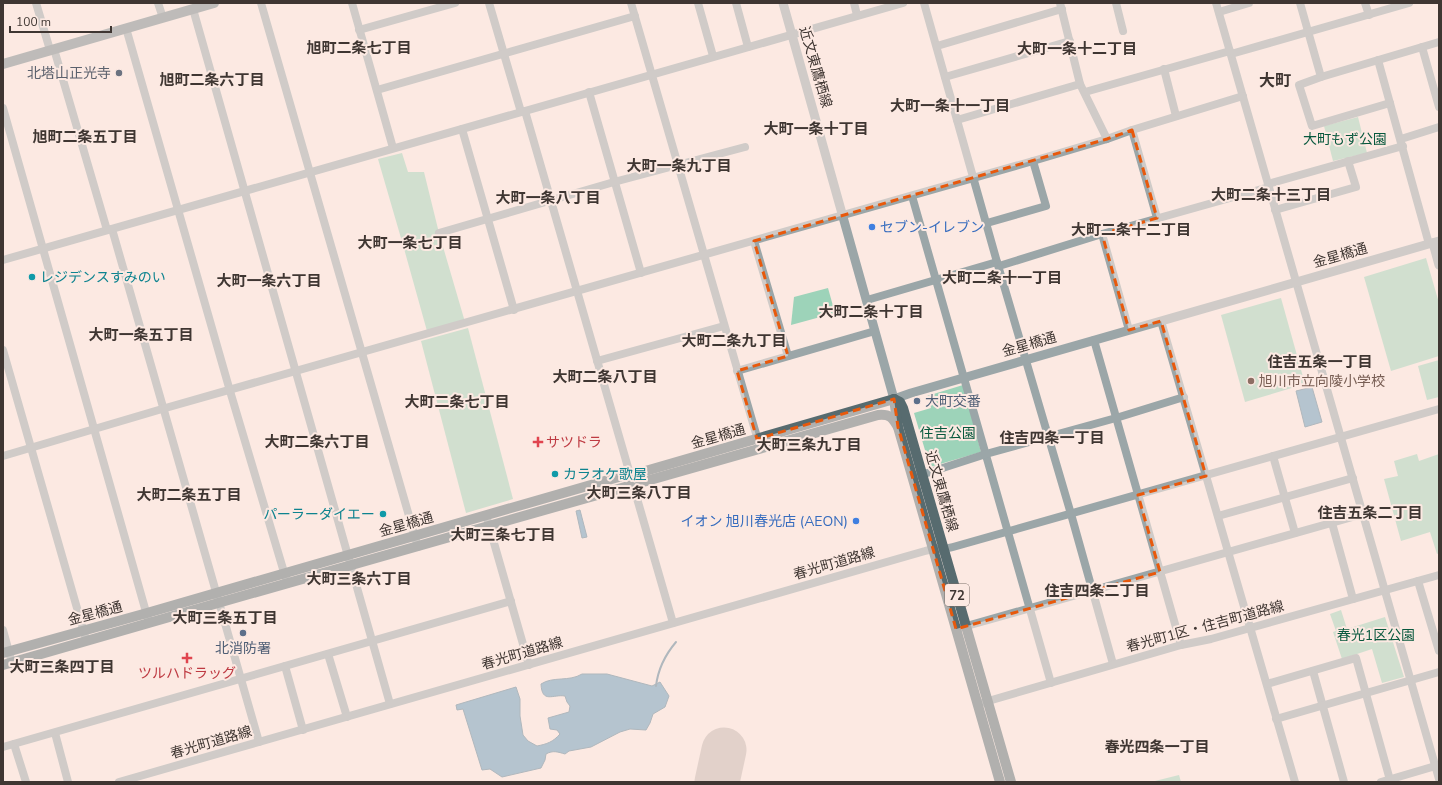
<svg xmlns="http://www.w3.org/2000/svg" width="1442" height="785" font-family="'Nunito Sans','Noto Sans JP',sans-serif">
  <style>
    .green { fill: #9dd3b9 }
    .water { fill: #5f98b9; stroke: #557b90 }
    .lines { fill: none; stroke-linecap: round; stroke-linejoin: round }
    .stream { stroke: #557b90; stroke-width: 2 }
    .runway { stroke: #c4b4ae; stroke-width: 45 }
    .minor { stroke: #9ba6a8; stroke-width: 8 }
    .tertiary { stroke: #9ba6a8; stroke-width: 9 }
    .secondary { stroke: #748487; stroke-width: 10 }
    .primary { stroke: #576b6f; stroke-width: 10 }
    .marked { fill: none; stroke: #e8590c; stroke-width: 3; stroke-dasharray: 8 5; stroke-linejoin: round }
    .worship-dot { fill: #6b7280; stroke: #fce9e2; stroke-width: 1.5 }
    .shop-dot { fill: #3f7fe0; stroke: #fce9e2; stroke-width: 1.5 }
    .culture-dot { fill: #0f9aa8; stroke: #fce9e2; stroke-width: 1.5 }
    .education-dot { fill: #8d6e63; stroke: #fce9e2; stroke-width: 1.5 }
    .service-dot { fill: #5c6f8a; stroke: #fce9e2; stroke-width: 1.5 }
    .health-dot { fill: #e0444e; stroke: #fce9e2; stroke-width: 1.5 }
    .labels { text-anchor: middle; stroke-width: 4; stroke-linejoin: round; paint-order: stroke }
    .shield { fill: #fce9e2; stroke: #786c67; stroke-width: 1 }
    .shield-label { font-size: 13px; font-weight: bold; fill: #3f3632 }
    .street-label { font-size: 14px; fill: #3f3632; stroke: #fce9e2 }
    .worship-label { font-size: 14px; fill: #5b616d; stroke: #fce9e2; text-anchor: end }
    .park-label { font-size: 14px; fill: #07583d; stroke: #fce9e2 }
    .shop-label { font-size: 14px; fill: #366cbe; stroke: #fce9e2; text-anchor: start }
    .culture-label { font-size: 14px; fill: #0d838f; stroke: #fce9e2; text-anchor: start }
    .education-label { font-size: 14px; fill: #785e54; stroke: #fce9e2; text-anchor: start }
    .service-label { font-size: 14px; fill: #4e5e75; stroke: #fce9e2; text-anchor: start }
    .health-label { font-size: 14px; fill: #be3a42; stroke: #fce9e2; text-anchor: start }
    .neighbourhood-label { font-size: 15px; font-weight: bold; fill: #3f3632; stroke: #fce9e2 }
    .quarter-label { font-size: 16px; font-weight: bold; fill: #3f3632; stroke: #fce9e2 }
  </style>
  <rect width="100%" height="100%" fill="#fce9e2"/>
  <g class="green">
    <path d="M1358,117L1367,153L1333,161L1324,126Z"/>
    <path d="M402,153L408,172H424L439,233L465,322L427,331L403,245L378,159Z"/>
    <path d="M1426,258L1439,303V356L1391,371L1364,277Z"/>
    <path d="M828,288L835,313L791,325L794,297Z"/>
    <path d="M1281,298L1305,384L1245,402L1221,315Z"/>
    <path d="M468,328L513,499L466,513L421,341Z"/>
    <path d="M1439,360V397L1427,400L1418,366Z"/>
    <path d="M963,385L981,452L930,467L914,413L931,408L927,396Z"/>
    <path d="M1417,454L1419,461L1439,454V553L1437,554L1430,532L1401,541L1384,479L1398,476L1394,461Z"/>
    <path d="M1341,610L1347,629L1385,617L1404,677L1382,683L1372,649L1342,659L1333,632L1336,631L1330,614Z"/>
    <path d="M1179,775L1181,782H1154L1155,781Z"/>
  </g>
  <g class="water">
    <path d="M1312,387L1322,422L1305,427L1296,391Z"/>
    <path d="M580,510L587,537L582,538L576,511Z"/>
    <path d="M582,674H607L652,686L660,682L669,696L665,707L653,714L650,723L646,730L630,729L620,732L591,747L569,751L565,754C558,752 553,750 546,754L545,760L541,768L502,777L490,769L482,770L463,709L457,710L456,705L516,687L520,699V716L523,735L528,741L537,746C547,744 553,742 560,734L557,730L550,729L548,718L569,712L570,706L567,702L565,696C553,694 542,704 541,684C553,676 569,682 582,674Z"/>
  </g>
  <g class="lines">
    <path class="stream" d="M656,686C658,669 665,655 676,642"/>
    <path class="runway" d="M717,782L724,750"/>
    <g class="minor">
      <path d="M36,3L50,50"/>
      <path d="M158,3L163,18"/>
      <path d="M261,3L418,547"/>
      <path d="M352,3L393,148"/>
      <path d="M489,3L521,112"/>
      <path d="M631,3L759,444"/>
      <path d="M698,3L713,56"/>
      <path d="M736,3L748,47"/>
      <path d="M854,3L857,15"/>
      <path d="M924,3L997,262L1071,514L1113,664"/>
      <path d="M1060,3L1080,84L1107,139"/>
      <path d="M1116,3L1123,31"/>
      <path d="M1216,3L1439,779"/>
      <path d="M1300,3L1321,77"/>
      <path d="M1365,3L1369,15"/>
      <path d="M193,9L390,704"/>
      <path d="M1219,12L1249,3"/>
      <path d="M126,28L230,391L286,579"/>
      <path d="M359,30L455,3"/>
      <path d="M937,46L1062,9"/>
      <path d="M1422,47L1439,107"/>
      <path d="M54,49L107,230"/>
      <path d="M1231,54L1409,3"/>
      <path d="M1378,60L1429,244"/>
      <path d="M1164,69L1176,116"/>
      <path d="M945,77L1070,41"/>
      <path d="M377,90L635,16"/>
      <path d="M589,92L641,273"/>
      <path d="M1085,92L1230,51"/>
      <path d="M1390,103L1312,126L1299,85L1321,77L1439,42"/>
      <path d="M3,108L148,619"/>
      <path d="M525,111L673,623"/>
      <path d="M957,120L1080,84"/>
      <path d="M462,129L514,310"/>
      <path d="M1132,130L1157,218"/>
      <path d="M1401,139L1439,127"/>
      <path d="M1268,184L1403,146"/>
      <path d="M912,196L1051,683"/>
      <path d="M1275,210L1356,187L1348,161"/>
      <path d="M987,223L1046,206L1033,161"/>
      <path d="M112,229L259,742"/>
      <path d="M439,233L614,182L745,147"/>
      <path d="M1102,234L1129,330"/>
      <path d="M754,241L788,356"/>
      <path d="M3,260L903,3"/>
      <path d="M999,266L1102,234L1269,187"/>
      <path d="M867,300L997,262"/>
      <path d="M1161,321L1295,782"/>
      <path d="M1094,340L1181,645"/>
      <path d="M3,350L85,636"/>
      <path d="M597,361L724,326"/>
      <path d="M737,371L875,331"/>
      <path d="M3,456L162,409L1033,161L1107,139L1132,130L1243,96"/>
      <path d="M1273,456L1295,533"/>
      <path d="M918,476L986,454L1116,418L1184,397"/>
      <path d="M486,515L529,665"/>
      <path d="M1218,516L1353,478"/>
      <path d="M1332,523L1353,599"/>
      <path d="M1418,581L1439,651"/>
      <path d="M956,629L1363,514"/>
      <path d="M3,630L12,663"/>
      <path d="M328,654L347,717"/>
      <path d="M285,666L303,730"/>
      <path d="M1313,671L1344,782"/>
      <path d="M1267,684L1356,658L1390,780"/>
      <path d="M978,704L1181,645L1211,639L1439,575"/>
      <path d="M1276,719L1439,672"/>
      <path d="M55,733L68,782"/>
      <path d="M14,744L26,782"/>
      <path d="M3,747L511,601"/>
      <path d="M119,782L925,551C934,548 943,550 953,547L1439,409"/>
      <path d="M1381,782L1439,765"/>
    </g>
    <g class="tertiary">
      <path d="M783,3L894,399L911,393L1439,241"/>
      <path d="M1433,243L1439,265"/>
    </g>
    <path class="secondary" d="M3,64L214,3"/>
    <g class="primary">
      <path d="M894,399L900,402L903,408L1011,782"/>
      <path d="M894,399L898,427L1000,782"/>
      <path d="M3,653L147,613L629,474L642,472L894,399"/>
      <path d="M3,665L218,603L878,415C890,414 892,417 898,427"/>
    </g>
  </g>
  <path d="M0 0H1442V785H0ZM1132,130L1157,218L1102,234L1129,330L1161,321L1206,476L1138,495L1160,572L956,629L898,427L894,399L757,439L737,371L788,356L754,241L1107,139Z" fill="#fce9e2" fill-opacity=".55" fill-rule="evenodd"/>
  <path class="marked" d="M1132,130L1157,218L1102,234L1129,330L1161,321L1206,476L1138,495L1160,572L956,629L898,427L894,399L757,439L737,371L788,356L754,241L1107,139Z"/>
  <circle class="worship-dot" cx="119" cy="73" r="4"/>
  <g class="shop-dot">
    <circle cx="872" cy="227" r="4"/>
    <circle cx="856" cy="521" r="4"/>
  </g>
  <g class="culture-dot">
    <circle cx="32" cy="277" r="4"/>
    <circle cx="555" cy="474" r="4"/>
    <circle cx="383" cy="514" r="4"/>
  </g>
  <circle class="education-dot" cx="1251" cy="381" r="4"/>
  <g class="service-dot">
    <circle cx="917" cy="401" r="4"/>
    <circle cx="243" cy="633" r="4"/>
  </g>
  <g class="health-dot">
    <path d="M536 436h4v4h4v4h-4v4h-4v-4h-4v-4h4z"/>
    <path d="M185 652h4v4h4v4h-4v4h-4v-4h-4v-4h4z"/>
  </g>
  <g class="labels">
    <rect class="shield" x="945" y="584" width="24" height="22" rx="3"/>
    <g class="shield-label">
      <text x="957" y="600">72</text>
    </g>
    <g class="street-label">
      <text transform="translate(816 67) rotate(74)" y="5">近文東鷹栖線</text>
      <text transform="translate(1340 255) rotate(-16)" y="5">金星橋通</text>
      <text transform="translate(1029 344) rotate(-16)" y="5">金星橋通</text>
      <text transform="translate(718 436) rotate(-16)" y="5">金星橋通</text>
      <text transform="translate(942 491) rotate(74)" y="5">近文東鷹栖線</text>
      <text transform="translate(406 524) rotate(-16)" y="5">金星橋通</text>
      <text transform="translate(834 563) rotate(-16)" y="5">春光町道路線</text>
      <text transform="translate(95 613) rotate(-15)" y="5">金星橋通</text>
      <text transform="translate(1205 626) rotate(-15)" y="5">春光町1区・住吉町道路線</text>
      <text transform="translate(522 653) rotate(-16)" y="5">春光町道路線</text>
      <text transform="translate(211 742) rotate(-16)" y="5">春光町道路線</text>
    </g>
    <g class="worship-label">
      <text x="111" y="78">北塔山正光寺</text>
    </g>
    <g class="park-label">
      <text x="1345" y="144">大町もず公園</text>
      <text x="948" y="438">住吉公園</text>
      <text x="1376" y="640">春光1区公園</text>
    </g>
    <g class="shop-label">
      <text x="880" y="232">セブン-イレブン</text>
      <text x="848" y="526" text-anchor="end">イオン 旭川春光店 (AEON)</text>
    </g>
    <g class="culture-label">
      <text x="40" y="282">レジデンスすみのい</text>
      <text x="563" y="479">カラオケ歌屋</text>
      <text x="375" y="519" text-anchor="end">パーラーダイエー</text>
    </g>
    <g class="education-label">
      <text x="1259" y="386">旭川市立向陵小学校</text>
    </g>
    <g class="service-label">
      <text x="925" y="406">大町交番</text>
      <text x="243" y="653" text-anchor="middle">北消防署</text>
    </g>
    <g class="health-label">
      <text x="546" y="447">サツドラ</text>
      <text x="187" y="678" text-anchor="middle">ツルハドラッグ</text>
    </g>
    <g class="neighbourhood-label">
      <text x="359" y="53">旭町二条七丁目</text>
      <text x="1077" y="54">大町一条十二丁目</text>
      <text x="212" y="85">旭町二条六丁目</text>
      <text x="950" y="111">大町一条十一丁目</text>
      <text x="816" y="134">大町一条十丁目</text>
      <text x="85" y="142">旭町二条五丁目</text>
      <text x="679" y="171">大町一条九丁目</text>
      <text x="1271" y="200">大町二条十三丁目</text>
      <text x="548" y="203">大町一条八丁目</text>
      <text x="1131" y="235">大町二条十二丁目</text>
      <text x="410" y="248">大町一条七丁目</text>
      <text x="1002" y="283">大町二条十一丁目</text>
      <text x="269" y="286">大町一条六丁目</text>
      <text x="871" y="317">大町二条十丁目</text>
      <text x="141" y="340">大町一条五丁目</text>
      <text x="734" y="346">大町二条九丁目</text>
      <text x="1320" y="367">住吉五条一丁目</text>
      <text x="605" y="382">大町二条八丁目</text>
      <text x="457" y="407">大町二条七丁目</text>
      <text x="1052" y="443">住吉四条一丁目</text>
      <text x="317" y="447">大町二条六丁目</text>
      <text x="809" y="450">大町三条九丁目</text>
      <text x="639" y="498">大町三条八丁目</text>
      <text x="189" y="500">大町二条五丁目</text>
      <text x="1370" y="518">住吉五条二丁目</text>
      <text x="503" y="540">大町三条七丁目</text>
      <text x="359" y="584">大町三条六丁目</text>
      <text x="1097" y="596">住吉四条二丁目</text>
      <text x="225" y="623">大町三条五丁目</text>
      <text x="62" y="672">大町三条四丁目</text>
      <text x="1157" y="752">春光四条一丁目</text>
    </g>
    <g class="quarter-label">
      <text x="1275" y="86">大町</text>
    </g>
  </g>
  <rect width="1442" height="785" fill="none" stroke="#3f3632" stroke-width="8"/>
  <path d="M10 26v6h101v-6" fill="none" stroke="#3f3632" stroke-width="2"/>
  <text x="16" y="26" font-size="12" fill="#3f3632" stroke="#fce9e2" stroke-width="3" paint-order="stroke">100 m</text>
</svg>
